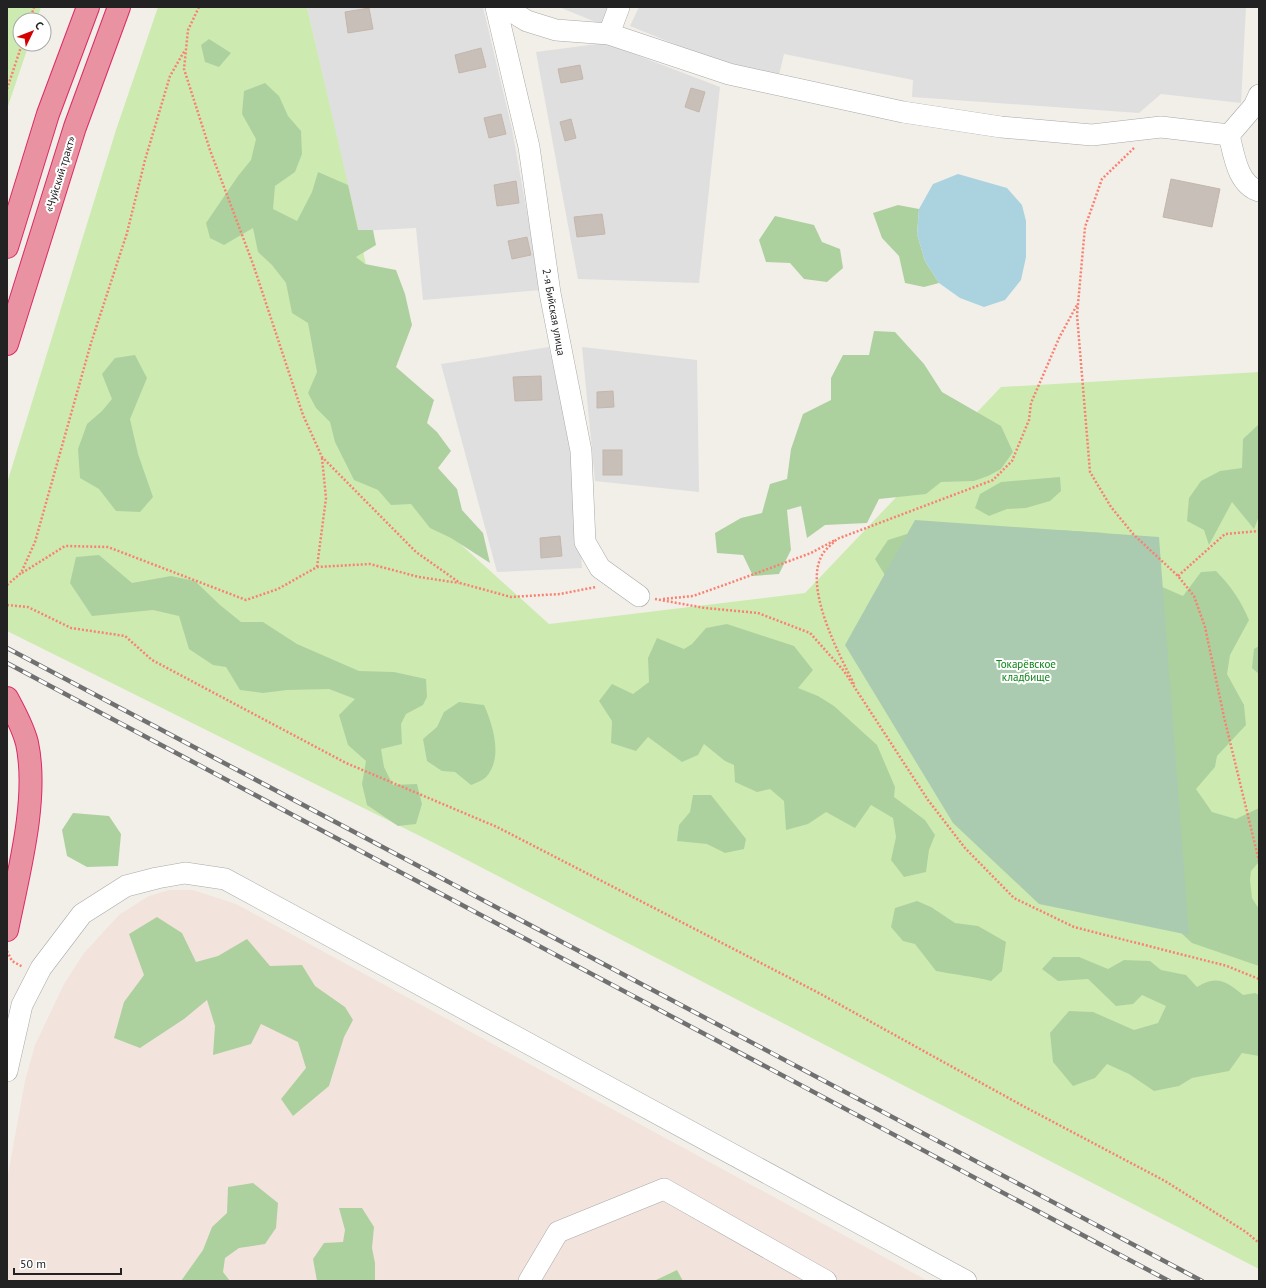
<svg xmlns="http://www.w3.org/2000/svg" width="1266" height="1288" font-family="'PT Sans',sans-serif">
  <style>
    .residential { fill: #e0dfdf }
    .military { fill: #f3e3dd }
    .grass { fill: #cdebb0 }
    .forest { fill: #add19e }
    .cemetery { fill: #aacbaf }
    .water { fill: #aad3df }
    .building { fill: #c7bfb8; stroke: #c4b6ab }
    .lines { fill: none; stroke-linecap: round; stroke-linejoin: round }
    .minor-casing { stroke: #a9a9a9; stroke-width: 22 }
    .highway-casing { stroke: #dc2a67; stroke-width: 24 }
    .path { stroke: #fa8072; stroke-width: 2.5; stroke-dasharray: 2 2; stroke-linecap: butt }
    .minor { stroke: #fff; stroke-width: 21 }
    .highway { stroke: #e892a2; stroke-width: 22 }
    .rail-casing { stroke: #707070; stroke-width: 4.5 }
    .rail { stroke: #fff; stroke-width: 3; stroke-dasharray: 9; stroke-linecap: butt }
    .labels { text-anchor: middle; stroke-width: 4; stroke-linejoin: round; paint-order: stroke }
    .street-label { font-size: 11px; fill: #222; stroke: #fff }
    .park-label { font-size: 11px; fill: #0c8416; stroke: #fff }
  </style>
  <rect width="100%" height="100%" fill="#f2efe9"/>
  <g class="residential">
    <path d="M307,7H483L512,129L541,290L423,300L416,228L358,231Z"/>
    <path d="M559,7H611L603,25Z"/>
    <path d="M639,7H1246L1241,103L1161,94L1139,113L912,97L913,80L784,54L779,75L726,65L630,26Z"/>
    <path d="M605,43L720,87L699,283L578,279L536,52Z"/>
    <path d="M549,347L573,458L582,568L497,572L441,364Z"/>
    <path d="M582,347L697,360L699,492L595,481Z"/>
  </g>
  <path class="military" d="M169,890H193L236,904L928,1281H7V1180L25,1081L35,1045L64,984L84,953L120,914L149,896Z"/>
  <g class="grass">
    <path d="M7,7H41L37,20H20V44H29L7,109Z"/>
    <path d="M158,7H307L357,223L418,506L549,624L805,593L1001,387L1259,372V1269L436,844L7,631V483L116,130Z"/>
  </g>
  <g class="forest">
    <path d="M209,39L231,53L219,67L205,62L201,45Z"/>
    <path d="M265,83L279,96L288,116L301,131L302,154L295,172L275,186L273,209L297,221L312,192L318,172L348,185L358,230H373L376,245L356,257L365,264L396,270L405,294L412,325L396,367L434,400L427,423L437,432L451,451L438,468L457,489L462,510L483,533L490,563L451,538L430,528L411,504L391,505L378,490L354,480L335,442L330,422L316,408L308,393L317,372L308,323L292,313L286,283L272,265L258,252L253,228L224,245L210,238L206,223L238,176L251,160L256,139L242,114L244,91Z"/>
    <path d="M898,205L919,209L917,234L925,261L939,283L924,287L905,283L899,256L882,238L873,213Z"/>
    <path d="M775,216L814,225L822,242L840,249L843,268L827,282L804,279L790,263L766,262L759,240Z"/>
    <path d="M874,331L895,332L924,364L942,392L1001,426L1013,452L1001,469L988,476L974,481L941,482L926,494L879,499L867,523L825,525L807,538L801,506L787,510L791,550L779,574L753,576L743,555L717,553L715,533L741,518L762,513L770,484L787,479L791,449L803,414L831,400V378L843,355H869Z"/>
    <path d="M135,355L147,378L130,419L138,454L153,497L140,512L116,511L99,489L80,478L78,449L87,424L102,411L112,399L102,374L115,358Z"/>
    <path d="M1258,425L1259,516L1254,529L1232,502L1209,545L1204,530L1187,521L1189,498L1201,481L1220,471L1242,468L1243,439Z"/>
    <path d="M1060,477L1061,491L1050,501L1026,508L1007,509L989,516L975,508L980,494L1001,482Z"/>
    <path d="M1058,530L1105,533L1153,583L1183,596L1201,572L1216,571C1231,586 1241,601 1249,620L1230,655L1227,674L1244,705L1246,725L1217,756L1215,767L1196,789L1212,812L1236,819L1259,808V862L1251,871L1250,880L1252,898L1259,909V966L1192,943L1166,919L891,585L875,559L888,540L907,534L934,540L1045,539Z"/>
    <path d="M99,555L132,583L171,576L195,581L220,605L241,622H263L297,644L359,671L394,672L426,679L427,697L423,705L406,714L401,724L402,744L381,749L384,767L393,785L417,784L422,804L416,824L398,826L367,805L362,784L366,761L348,745L339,715L355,699L329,689L287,690L263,693L240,690L226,667L213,665L189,649L179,616L153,610L92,616L70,583L76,557Z"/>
    <path d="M727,624L794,646L813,670L798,688L818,696L834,706L877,745L895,787L894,797L925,820L935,835L929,850L926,872L904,877L891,860L896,837L893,818L871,805L855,828L826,812L808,824L786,830L784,801L770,789L757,792L735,782L734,765L725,761L704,744L698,755L682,762L648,737L636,751L611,743L612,721L599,701L612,684L633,694L649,682L648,658L657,638L684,649L692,644L706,628Z"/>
    <path d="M1259,646V674L1252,668L1254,649Z"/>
    <path d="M459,702L484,705C493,725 503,757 487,776C484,780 476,783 471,785L455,772L442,771L427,761L423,739L437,727L444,712Z"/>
    <path d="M693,795H711L746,839L744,849L725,853L707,844L677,841L679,825L690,812Z"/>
    <path d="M73,813L109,816L121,834L118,866L87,867L67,856L62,830Z"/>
    <path d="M917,901L931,907L955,923L978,926L1006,942L1002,971L991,981C973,976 955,975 936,971L915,944L903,941L891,927L895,908Z"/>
    <path d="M157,917L182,933L196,962L218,956L247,939L270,966L302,965L315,986L345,1007L353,1020L344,1037L329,1086L293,1116L281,1099L306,1068L298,1042L261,1024L251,1044L213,1055L215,1026L207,1000L184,1019L140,1048L114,1038L124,1002L144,975L129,934Z"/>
    <path d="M1053,957H1079L1108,969L1124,960L1150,961L1161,970L1186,975L1197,987C1217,975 1226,981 1243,995L1255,993L1259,995V1056L1242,1053L1229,1071L1192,1078L1179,1086L1154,1091L1129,1074L1107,1064L1095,1078L1073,1086L1053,1062L1050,1033L1069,1011L1093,1012L1134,1030L1158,1023L1166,1006L1142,995L1133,1004L1116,1006L1088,979L1058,981L1042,969Z"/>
    <path d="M253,1183L278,1203L276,1228L265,1244L239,1248L225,1258L223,1272L230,1281H181L203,1250L212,1227L227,1213L228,1187Z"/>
    <path d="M339,1208H362L374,1227L372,1248L375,1263V1281H317L313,1259L324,1243L343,1242L345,1230Z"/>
    <path d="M677,1270L683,1281H654Z"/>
  </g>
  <path class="cemetery" d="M915,520L1159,537L1189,935L1039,904L953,823L845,645Z"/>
  <path class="water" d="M958,174L1007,188L1022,205L1026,221V257L1021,280L1005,300L984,307L960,298L939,283L925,261L917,234L919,209L933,184Z"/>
  <g class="building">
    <path d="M369,8L373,29L348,33L345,12Z"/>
    <path d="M481,48L486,67L459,73L455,55Z"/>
    <path d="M580,65L583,79L561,83L558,69Z"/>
    <path d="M691,88L705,92L699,112L685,107Z"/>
    <path d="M501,114L506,134L489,138L484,118Z"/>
    <path d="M571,119L576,138L565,141L560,122Z"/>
    <path d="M1171,179L1220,189L1212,227L1163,217Z"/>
    <path d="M516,181L519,203L497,206L494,185Z"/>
    <path d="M602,214L605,234L577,237L574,217Z"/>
    <path d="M527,237L531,255L512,259L508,241Z"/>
    <path d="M541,376L542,400L515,401L513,377Z"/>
    <path d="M613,391L614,407L597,408V392Z"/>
    <rect x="603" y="450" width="19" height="25"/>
    <path d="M560,536L562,556L541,558L540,538Z"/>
  </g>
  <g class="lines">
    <g class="minor-casing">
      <g id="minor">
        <path d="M496,7L529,147L550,293L581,451L585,542L600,568L639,596"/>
        <path d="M504,7L527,21L556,30L609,34L729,74L903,112L1001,127L1092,135L1161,127L1229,135L1254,106L1259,95"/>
        <path d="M609,34L619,7"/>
        <path d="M1229,135C1234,154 1237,184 1259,191"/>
        <path d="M7,1071L22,1005L41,968L82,914L126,886L157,878L185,873L225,879L966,1281"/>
        <path d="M529,1281L558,1232L664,1189L826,1281"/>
      </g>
    </g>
    <g class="highway-casing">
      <g id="highway">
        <path d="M7,247L48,114L88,7"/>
        <path d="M7,344L75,127L119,7"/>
        <path d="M7,698C15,713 23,727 27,743C39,799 18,875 7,930"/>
      </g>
    </g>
    <g class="path">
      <path d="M199,7L188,30L184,69L210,150L253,264L303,415L322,457L416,552L460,583L511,597L560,594L596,587"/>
      <path d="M30,20L34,7"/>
      <path d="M7,89L22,44"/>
      <path d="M1134,148L1102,179L1085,227L1077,315L1090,472L1111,507L1134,535L1178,576L1194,596L1205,627L1224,717L1259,861"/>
      <path d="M317,567L326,498L322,458"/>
      <path d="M22,573L65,546L108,547L246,600L278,589L317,567L370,564L419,577L459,583"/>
      <path d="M1178,576L1225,534L1259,531"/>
      <path d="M7,585L21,573L35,542L91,343L127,233L145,160L170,76L185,50"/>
      <path d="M655,599L705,608L758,613L810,633L844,671L928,800L965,848L1014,898L1074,927L1227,966L1259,979"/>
      <path d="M663,599L693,596L727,584L811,553L835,540"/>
      <path d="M7,605L28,607L71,628L125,636L152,660L346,763L497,827L817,992L1023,1106L1165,1181L1246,1232L1259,1243"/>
      <path d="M854,684C839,654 801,584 824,552C828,547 833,543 837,539L993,480L1012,461L1029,420L1031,403L1060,336L1077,305"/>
      <path d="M7,951L12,961L23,967"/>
    </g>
    <use href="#minor" class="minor"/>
    <use href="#highway" class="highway"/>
    <g class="rail-casing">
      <g id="rail">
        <path d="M7,648L1202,1281"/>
        <path d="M7,663L1169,1281"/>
      </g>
    </g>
    <use href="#rail" class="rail"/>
  </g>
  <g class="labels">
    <g class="street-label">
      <text transform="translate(60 174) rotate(-73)" y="4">«Чуйский тракт»</text>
      <text transform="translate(554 312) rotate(80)" y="4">2-я Бийская улица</text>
    </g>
    <g class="park-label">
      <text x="1026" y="668">Токарёвское<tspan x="1026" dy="13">кладбище</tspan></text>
    </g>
  </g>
  <rect width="1266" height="1288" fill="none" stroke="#222222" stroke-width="16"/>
  <g transform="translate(32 32) rotate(47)"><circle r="19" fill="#ffffff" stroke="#a7a7a7"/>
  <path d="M0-3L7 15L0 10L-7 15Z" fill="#d40000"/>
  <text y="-6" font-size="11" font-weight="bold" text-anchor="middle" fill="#222222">С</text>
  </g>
  <path d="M14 1268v6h107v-6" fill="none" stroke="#222222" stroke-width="2"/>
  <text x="20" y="1268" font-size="12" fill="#222222" stroke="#ffffff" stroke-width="3" paint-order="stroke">50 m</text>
</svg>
